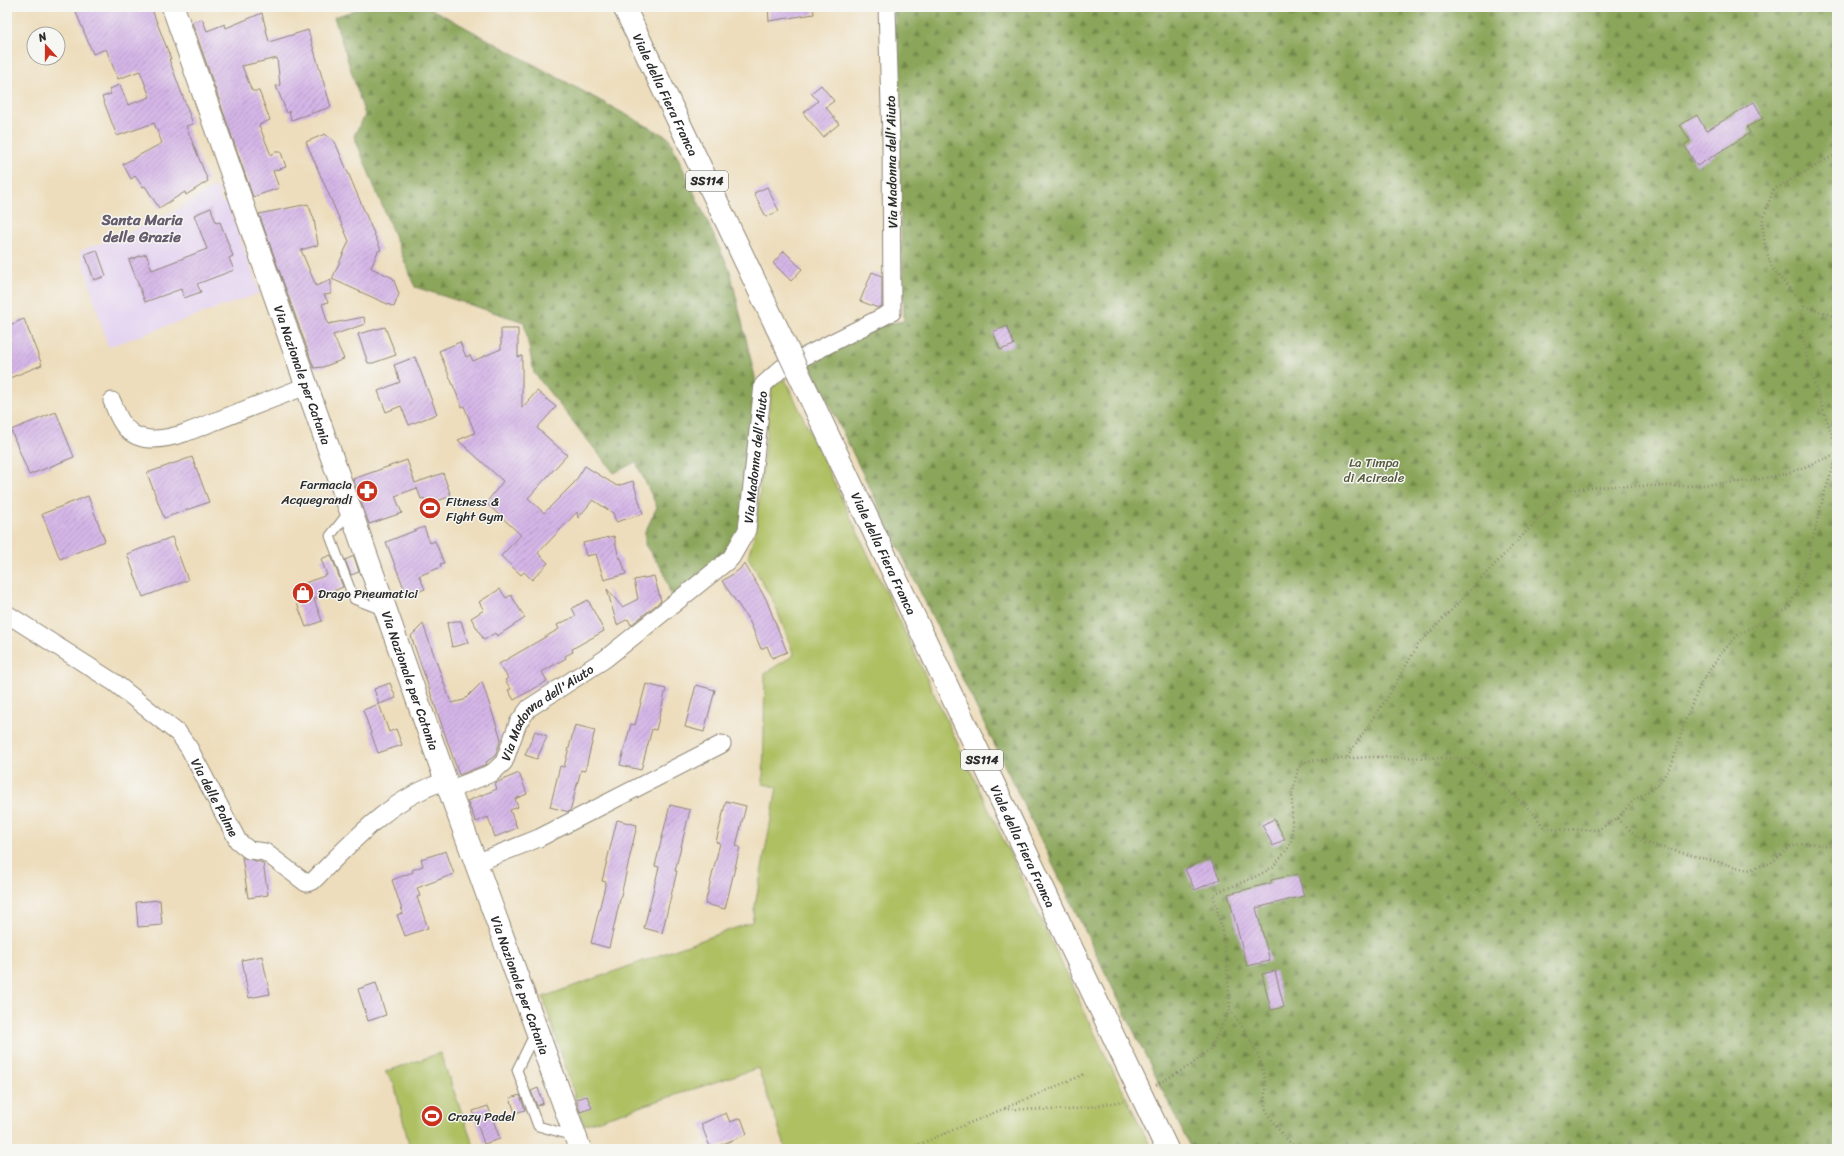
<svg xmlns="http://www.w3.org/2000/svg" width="1844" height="1156" font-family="Sriracha,sans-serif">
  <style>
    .built { fill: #e4d3f1 }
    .green { fill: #afc064; stroke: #6d7648 }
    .forest { fill: url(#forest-firs); stroke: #5b6842 }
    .building { fill: url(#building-hatch) }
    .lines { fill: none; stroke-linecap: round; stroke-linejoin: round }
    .service-casing { stroke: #8c8474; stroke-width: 11 }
    .minor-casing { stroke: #8c8474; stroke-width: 19 }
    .secondary-casing { stroke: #8c8474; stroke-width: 24 }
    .primary-casing { stroke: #8c8474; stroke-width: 24 }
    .path { stroke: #8c8474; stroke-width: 2.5; stroke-dasharray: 1 3; stroke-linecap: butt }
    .service { stroke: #fff; stroke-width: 9 }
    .minor { stroke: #fff; stroke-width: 17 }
    .secondary { stroke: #fff; stroke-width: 22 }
    .primary { stroke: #fff; stroke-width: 22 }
    .primary-bridge-casing { stroke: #8c8474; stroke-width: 24; stroke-linecap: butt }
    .primary-bridge { stroke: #fff; stroke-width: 22 }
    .labels { text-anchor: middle; stroke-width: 3; stroke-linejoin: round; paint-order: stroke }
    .shield { fill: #f6f6f2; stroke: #686867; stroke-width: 1 }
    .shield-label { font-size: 12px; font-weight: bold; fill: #2b2b2b }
    .street-label { font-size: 13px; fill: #2b2b2b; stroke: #f6f6f2 }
    .park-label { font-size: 13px; fill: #53583c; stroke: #f6f6f2 }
    .poi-label { font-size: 13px; fill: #2b2b2b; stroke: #f6f6f2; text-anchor: start }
    .quarter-label { font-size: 15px; font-weight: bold; fill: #665c6d; stroke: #f6f6f2 }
  </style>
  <defs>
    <pattern id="forest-firs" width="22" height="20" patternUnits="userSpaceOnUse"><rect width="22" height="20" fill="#8ba65a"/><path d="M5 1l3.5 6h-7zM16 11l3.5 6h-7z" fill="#72874b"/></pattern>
    <pattern id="building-hatch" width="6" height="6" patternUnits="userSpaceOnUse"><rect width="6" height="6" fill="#d5b6e8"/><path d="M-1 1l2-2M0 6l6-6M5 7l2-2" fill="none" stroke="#ad94bc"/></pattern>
  </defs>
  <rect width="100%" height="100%" fill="#f6f6f2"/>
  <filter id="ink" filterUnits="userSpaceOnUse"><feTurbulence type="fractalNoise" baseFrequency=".025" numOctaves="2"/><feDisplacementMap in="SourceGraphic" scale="8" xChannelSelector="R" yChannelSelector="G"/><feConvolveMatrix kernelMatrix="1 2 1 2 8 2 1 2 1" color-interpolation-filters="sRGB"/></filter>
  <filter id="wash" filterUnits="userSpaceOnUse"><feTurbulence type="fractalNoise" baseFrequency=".012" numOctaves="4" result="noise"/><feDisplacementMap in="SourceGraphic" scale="16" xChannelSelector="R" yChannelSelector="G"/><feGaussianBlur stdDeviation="0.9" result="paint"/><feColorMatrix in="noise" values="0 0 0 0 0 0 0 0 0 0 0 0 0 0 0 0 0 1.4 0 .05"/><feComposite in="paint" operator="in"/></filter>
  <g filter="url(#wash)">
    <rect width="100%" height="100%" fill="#edddbc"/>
    <path class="built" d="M215,186L217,191L221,187L223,192L218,194L222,203L227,202L260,293L108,347L80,251L130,232L180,208Z"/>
    <g class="green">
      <path d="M785,379L1106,1057L1152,1149H786L758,1068L584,1125L543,997L752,922L777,787L763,784L765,673L794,655L775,605L748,557L755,532L772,385Z"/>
      <path d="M440,1053L475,1149H410L394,1083L385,1072Z"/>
    </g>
    <g class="forest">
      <path d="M365,7H428L669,138L730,271L755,377L756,390L742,527L726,553L671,596L664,572L645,545V532L657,507L636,462L614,473L534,373L524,322L415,287L354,136L365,115L334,17Z"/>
      <path d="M894,7H1837V1149H1191L810,365L885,324L904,321Z"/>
    </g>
    <g id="blocks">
      <g class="building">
        <path d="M74,7H151L171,59H169L193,124L186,126L208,181L186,195L185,192L159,208L145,186L143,187L135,176L131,179L123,164L162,143L154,123L117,136L102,97L111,94L109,89L120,85L128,105L150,97L140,71L118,79L106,49L93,54Z"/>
        <path d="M768,7H813L814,14L769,21Z"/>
        <path d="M262,13L269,42L308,30L331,107L291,120L289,111L287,113L276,86L280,85L277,58L242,66L252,91H259L270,120L259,125L271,155L275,152H281L286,167L273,171L279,188L253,197L192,22L202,19L207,31L225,24L226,28Z"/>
        <path d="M821,85L834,101L826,107L839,124L823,137L803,113L818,101L811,93Z"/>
        <path d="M1754,102L1763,118L1747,127L1750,133L1697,166L1684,145L1690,141L1680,125L1697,115L1706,131Z"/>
        <path d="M325,134L335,142L381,250L378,251L371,268L393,278L399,294L394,307L332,279L349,241L306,142Z"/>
        <path d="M767,187L779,211L766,217L754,193Z"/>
        <path d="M308,204L314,219L318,245L301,250L316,286L331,280V294L324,295L328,302L322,304L328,324L364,317L365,324L333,335L344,359L323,367L314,368L259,214Z"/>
        <path d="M211,208L216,223L220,222L233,256L229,258L234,270L197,284L201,292L184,298L181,289L145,302L129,260L146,254L152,270L207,249L194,215Z"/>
        <path d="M97,250L106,276L94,280L85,254Z"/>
        <path d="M784,251L802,269L791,281L773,263Z"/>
        <path d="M872,272L882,276V306L878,308L860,301Z"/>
        <path d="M24,319L42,365L7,379V326Z"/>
        <path d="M1007,326L1014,345L1000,350L993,332Z"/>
        <path d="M385,327L396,355L373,363H368L358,334Z"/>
        <path d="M501,329H518V357L522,356V408L537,391L556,407L537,428L567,455L528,498L544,513L574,483L585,466L617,486L633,481L643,514L616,522L613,513L593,500L578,518L577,512L538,553L548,563L532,580L524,572L521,575L501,556L521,535L486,503L503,481L458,440L475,433L464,406L462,407L439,351L460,342L466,357L470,355L473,361L501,349Z"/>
        <path d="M415,357L437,414L409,425L401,406L386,412L378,391L400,382L394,365Z"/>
        <path d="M56,412L74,457L29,475L11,430Z"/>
        <path d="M192,457L209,502L164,518L147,473Z"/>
        <path d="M407,460L415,483L443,473L451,496L426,505L424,498L421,499L417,488L395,496L402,513L369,524L353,479Z"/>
        <path d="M88,496L105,541L60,559L42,514Z"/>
        <path d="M424,527L430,543L435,541L444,563L440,564L441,567L419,576L425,589L407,596L386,542Z"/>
        <path d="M614,536L619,559L621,558L626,574L604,580L596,554L586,556L583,543Z"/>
        <path d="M172,537L188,580L143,597L127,554Z"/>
        <path d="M331,555L343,587L314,599L322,621L306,627L291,588L327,575L321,559Z"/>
        <path d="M354,556L359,572L351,575L345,560Z"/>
        <path d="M744,563L766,599L787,652L772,658L767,646L761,649L750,622L722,581L739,570Z"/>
        <path d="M654,576L661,601L631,625L628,619L617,625L607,589L622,607L638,599L634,580Z"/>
        <path d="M500,589L506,598L511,595L525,618L497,636L495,633L484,640L471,618L484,610L479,602Z"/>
        <path d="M588,600L604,631L572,649L573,652L565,656L566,658L542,672L547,681L514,700L508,690L511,689L505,680L508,678L499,664L559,629L557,625L576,616L572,608Z"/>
        <path d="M456,621H461L468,643L452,647L447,623Z"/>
        <path d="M423,624L451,703L464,700L482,682L501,739L495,756L486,762L487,764L459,775L411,636Z"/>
        <path d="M390,683L396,698L379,704L374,689Z"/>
        <path d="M646,684L666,689L656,730L652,729L641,770L620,765L631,724L635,725Z"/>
        <path d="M696,685L715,690L704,732L685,727Z"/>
        <path d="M379,704L389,732L396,729L402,745L378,753L363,710Z"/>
        <path d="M575,725L595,730L585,771L581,770L570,811L569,812L550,807L560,766L564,767Z"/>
        <path d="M535,731L547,736L537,759L525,755Z"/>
        <path d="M519,773L527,794L515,799L518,807L510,810L517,828L495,837L488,817L476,822L467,801L497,789L495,783Z"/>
        <path d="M726,801L746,806L736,846L740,847L725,909L705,904L720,843L716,842Z"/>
        <path d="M670,805L690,810L675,871H677L662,933L644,928L659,867L655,866Z"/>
        <path d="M1274,819L1285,839L1273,846L1262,825Z"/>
        <path d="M617,820L637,825L609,948L591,943L606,882L602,881Z"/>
        <path d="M446,851L454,874L417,888L420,896L417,897L428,928L405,936L397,915L403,913L392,880L413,872L412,870L423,866L421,859Z"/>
        <path d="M242,857L263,863L268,895L248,898Z"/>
        <path d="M1210,858L1220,879L1195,890L1185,869Z"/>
        <path d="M1298,874L1304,896L1256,908L1270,961L1247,966L1228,894L1271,883V880Z"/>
        <path d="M160,900L162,925L138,927L136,902Z"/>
        <path d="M262,956L270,994L249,998L242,960Z"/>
        <path d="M1275,971L1284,1007L1271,1010L1262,974Z"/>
        <path d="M376,983L386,1015L368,1021L358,989Z"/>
        <path d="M538,1088L543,1103L537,1106L531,1091Z"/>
        <path d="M520,1095L525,1110L515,1113L510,1098Z"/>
        <path d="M587,1096L592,1108L580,1112L576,1099Z"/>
        <path d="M488,1106L500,1139L484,1144L473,1111Z"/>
        <path d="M726,1113L730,1122L741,1118L747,1134L711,1149L701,1124Z"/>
      </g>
    </g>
  </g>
  <g filter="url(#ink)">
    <use href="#blocks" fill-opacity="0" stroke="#8c8474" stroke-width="1"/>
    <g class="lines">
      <g class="service-casing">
        <g id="service">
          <path d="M349,512L330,536L354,599L385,611"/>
          <path d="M535,1033L517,1070L538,1126L574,1136"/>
        </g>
      </g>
      <g class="minor-casing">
        <g id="minor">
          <path d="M112,401C115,408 117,415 121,421C135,446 163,440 185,433L306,386"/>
          <path id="s1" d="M7,614L115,683L179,734L189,748L238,841L249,850L265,852L306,883L313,881C352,842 391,797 446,781"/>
          <path id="s2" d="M449,790L492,773L504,762L518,723L529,708L605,659L731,558L747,530L763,385L782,368L892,312L891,140L887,7"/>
          <path d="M476,863L539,838L722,744"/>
        </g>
      </g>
      <g class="secondary-casing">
        <g id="secondary">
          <path id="s3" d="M173,7L446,781L580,1149"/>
        </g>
      </g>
      <g class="primary-casing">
        <g id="primary">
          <path id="s4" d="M624,7L790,355"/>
          <path id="s5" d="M797,370L1167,1149"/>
        </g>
      </g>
      <g class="path">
        <path d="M1833,156L1773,190L1762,222L1765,246L1772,268L1804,306L1837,317"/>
        <path d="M1804,306L1800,316L1808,366L1837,449"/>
        <path d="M1347,757L1387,698L1418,645L1566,490L1613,486H1689L1751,481L1789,473L1837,454"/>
        <path d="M1617,819L1645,843L1748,870L1771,863L1790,847L1808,843L1837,847"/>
        <path d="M1230,1010C1246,1030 1262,1056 1265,1082C1266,1090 1263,1102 1266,1110C1273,1125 1285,1137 1296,1149"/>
        <path d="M1156,1085L1191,1065L1211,1048L1230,1010L1227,964L1221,925L1213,894L1255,877L1273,867L1289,847L1292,838V796L1298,768L1307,761L1369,757L1467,758L1506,788L1535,815L1545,829L1597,830L1617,819L1634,800L1658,785L1672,764L1685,721L1701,683L1722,652L1739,634L1789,608L1805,571L1824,494L1837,457"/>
        <path d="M1005,1108L1085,1074"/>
        <path d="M908,1149L1003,1109L1070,1110L1124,1101"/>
      </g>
      <use href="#service" class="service"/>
      <use href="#minor" class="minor"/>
      <use href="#secondary" class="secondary"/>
      <use href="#primary" class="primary"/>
      <g class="primary-bridge-casing">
        <path id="primary-bridge" d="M790,355L797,370"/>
      </g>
      <use href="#primary-bridge" class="primary-bridge"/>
    </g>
  </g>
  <defs>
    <g id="pharmacy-disc" transform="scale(1.15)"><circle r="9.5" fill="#c8321e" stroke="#f6f6f2"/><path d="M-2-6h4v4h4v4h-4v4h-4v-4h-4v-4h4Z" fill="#fff"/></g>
    <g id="stadium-disc" transform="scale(1.15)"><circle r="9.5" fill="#c8321e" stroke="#f6f6f2"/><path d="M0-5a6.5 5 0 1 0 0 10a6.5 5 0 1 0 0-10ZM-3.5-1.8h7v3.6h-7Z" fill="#fff"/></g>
    <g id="shop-disc" transform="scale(1.15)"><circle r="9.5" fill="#c8321e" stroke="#f6f6f2"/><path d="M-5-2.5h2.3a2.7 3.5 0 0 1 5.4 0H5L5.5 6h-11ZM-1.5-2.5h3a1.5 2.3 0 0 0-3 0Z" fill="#fff"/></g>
  </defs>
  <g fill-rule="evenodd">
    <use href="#pharmacy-disc" x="367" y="491"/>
    <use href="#stadium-disc" x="430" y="508"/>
    <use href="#shop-disc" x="303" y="593"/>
    <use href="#stadium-disc" x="432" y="1116"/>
  </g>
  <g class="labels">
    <g class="shield">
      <rect x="686" y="171" width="42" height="20" rx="3"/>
      <rect x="961" y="750" width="42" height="20" rx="3"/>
    </g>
    <g class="shield-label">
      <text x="707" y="185">SS114</text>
      <text x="982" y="764">SS114</text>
    </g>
    <g class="street-label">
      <text dy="5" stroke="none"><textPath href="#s4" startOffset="97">Viale della Fiera Franca</textPath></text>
      <text transform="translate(891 162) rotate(-91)" y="5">Via Madonna dell'Aiuto</text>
      <text dy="5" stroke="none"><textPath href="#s3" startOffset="390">Via Nazionale per Catania</textPath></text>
      <text dy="5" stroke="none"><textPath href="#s2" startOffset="480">Via Madonna dell'Aiuto</textPath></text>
      <text dy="5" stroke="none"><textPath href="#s5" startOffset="203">Viale della Fiera Franca</textPath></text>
      <text dy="5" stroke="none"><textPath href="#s3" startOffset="714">Via Nazionale per Catania</textPath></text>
      <text dy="5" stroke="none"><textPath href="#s2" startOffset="131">Via Madonna dell'Aiuto</textPath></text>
      <text dy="5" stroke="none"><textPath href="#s1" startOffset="283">Via delle Palme</textPath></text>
      <text dy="5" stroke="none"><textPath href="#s5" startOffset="527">Viale della Fiera Franca</textPath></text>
      <text dy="5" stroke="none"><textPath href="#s3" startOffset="1038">Via Nazionale per Catania</textPath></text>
    </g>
    <g class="park-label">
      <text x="1374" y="467">La Timpa<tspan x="1374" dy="15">di Acireale</tspan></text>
    </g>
    <g class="poi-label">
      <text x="352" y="489" text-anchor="end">Farmacia<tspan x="352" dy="15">Acquegrandi</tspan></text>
      <text x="446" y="506">Fitness &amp;<tspan x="446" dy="15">Fight Gym</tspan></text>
      <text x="318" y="598">Drago Pneumatici</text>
      <text x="448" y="1121">Crazy Padel</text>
    </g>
    <g class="quarter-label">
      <text x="142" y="225">Santa Maria<tspan x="142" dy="17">delle Grazie</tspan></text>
    </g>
  </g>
  <rect width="1844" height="1156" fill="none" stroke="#f6f6f2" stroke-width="24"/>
  <g transform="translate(46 46) rotate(339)"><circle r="19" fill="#f6f6f2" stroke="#a5a5a2"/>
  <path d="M0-3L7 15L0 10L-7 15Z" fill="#c8321e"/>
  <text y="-6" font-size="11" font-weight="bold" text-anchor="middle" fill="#2b2b2b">N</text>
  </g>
</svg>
